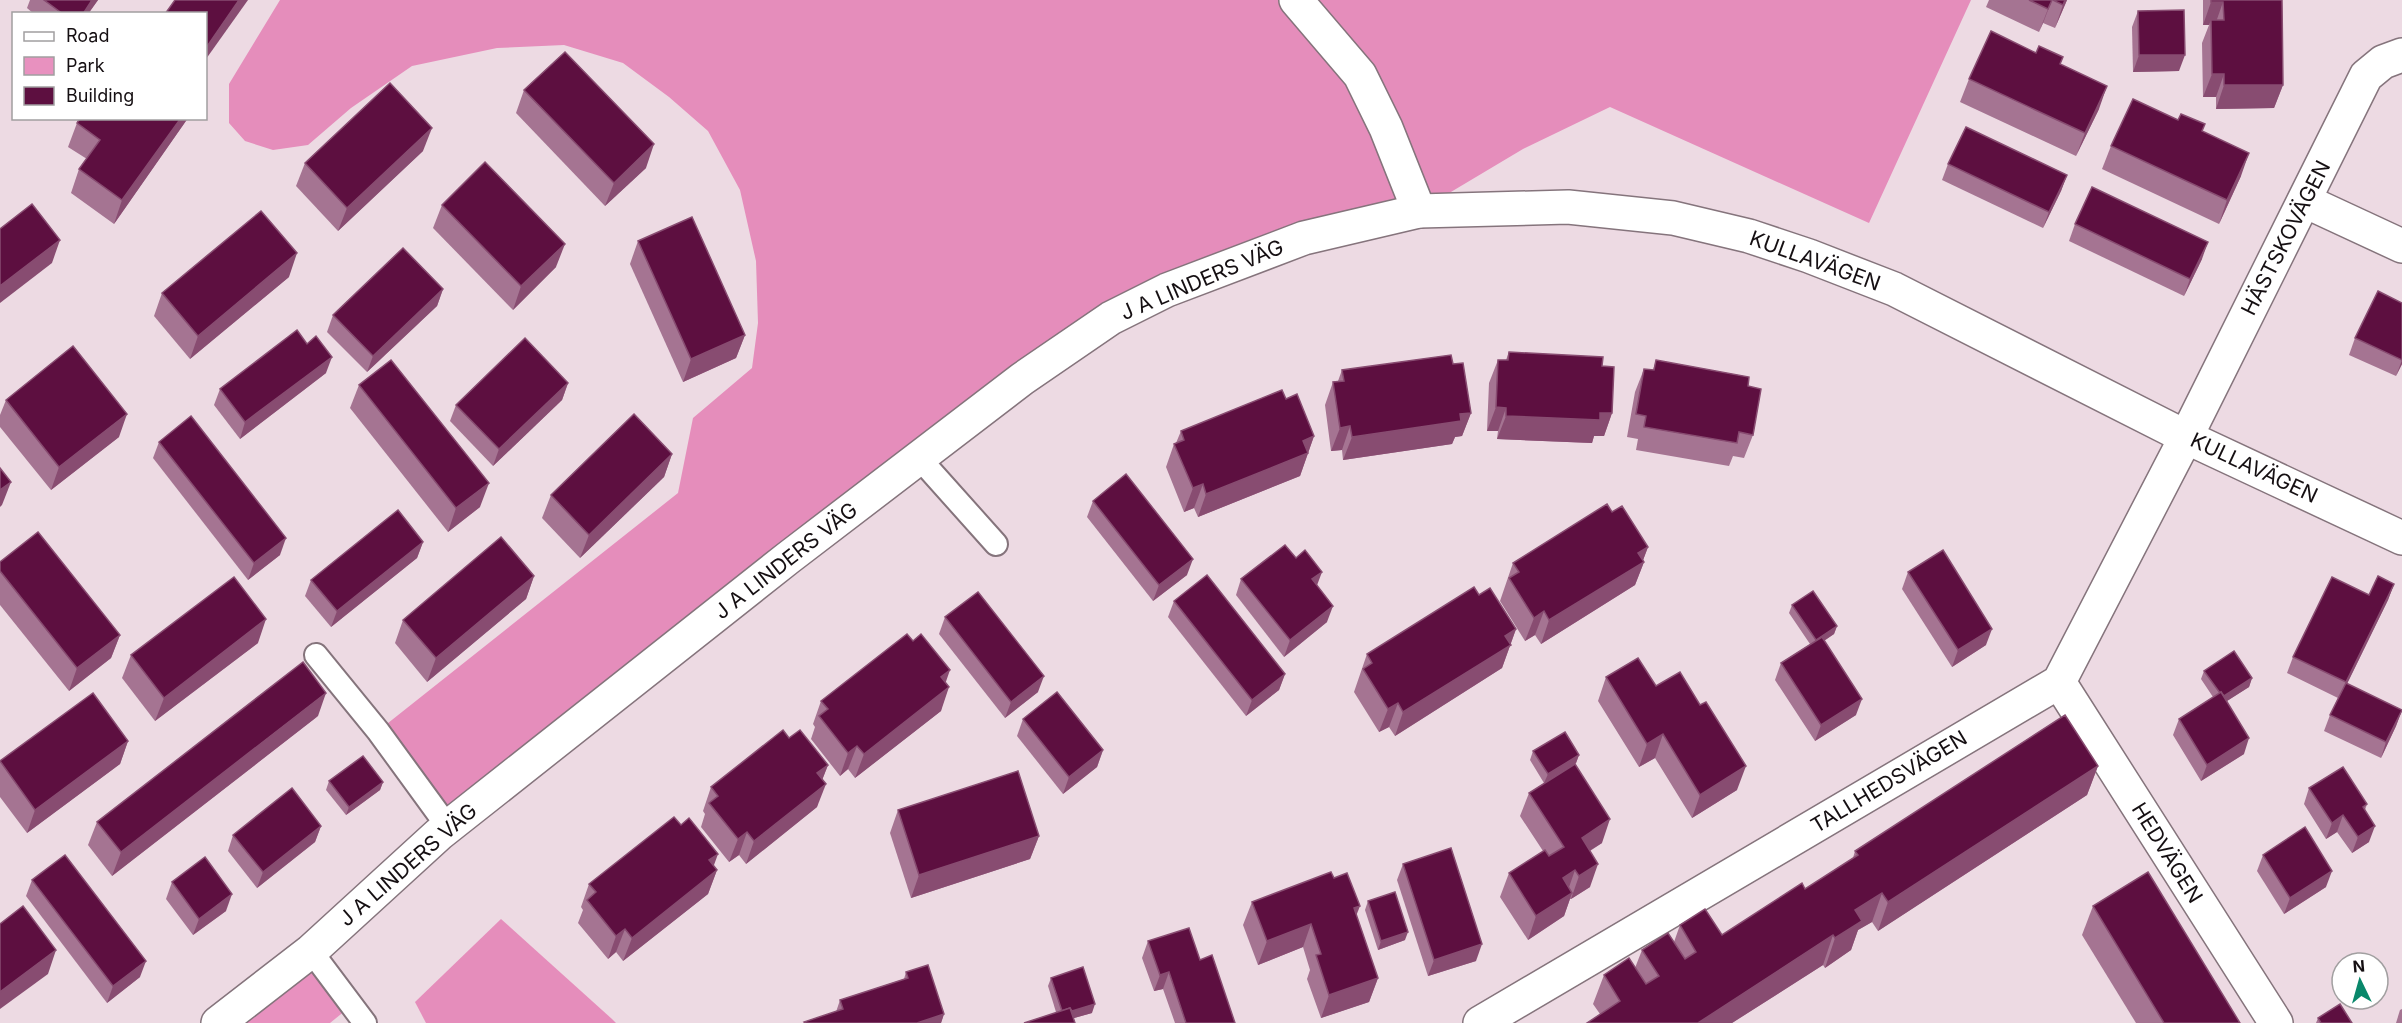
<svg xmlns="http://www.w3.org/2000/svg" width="2402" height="1023" font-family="Inter,sans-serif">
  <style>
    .green { fill: #e891bf }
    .forest { fill: #e58dbb }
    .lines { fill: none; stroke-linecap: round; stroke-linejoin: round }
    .lane-casing { stroke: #85747c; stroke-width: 26 }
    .street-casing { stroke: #85747c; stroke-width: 36 }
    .lane { stroke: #fff; stroke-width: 22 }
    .street { stroke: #fff; stroke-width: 33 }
    .wall { fill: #a57492 }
    .shaded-wall { fill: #884c71 }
    .building { fill: #5d0f40; stroke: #884c71; stroke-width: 1.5 }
    .labels { text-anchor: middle; stroke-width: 6; stroke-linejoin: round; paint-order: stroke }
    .street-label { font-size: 21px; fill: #150f12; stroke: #fff }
  </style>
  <rect width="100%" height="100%" fill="#eddae3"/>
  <path class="green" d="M311,951L351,1006L330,1023H218Z"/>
  <g class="forest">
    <path d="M280,0H1971L1869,223L1610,107L1523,149L1419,211L1167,290L448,827L378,731L678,493L693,418L752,368L758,323L756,261L740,190L708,131L669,97L623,63L564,45L497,48L412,66L351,108L308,145L273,150L245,141L229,123V84Z"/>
    <path d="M501,919L612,1019L616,1023H426L415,1002Z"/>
  </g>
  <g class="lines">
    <g class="lane-casing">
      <g id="lane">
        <path d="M920,459L996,544"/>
        <path d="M316,655L378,731L448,827"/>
        <path d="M311,951L365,1023"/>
      </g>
    </g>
    <g class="street-casing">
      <g id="street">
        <path d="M1296,0L1360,75L1386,128L1419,211"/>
        <path d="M2305,201L2402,246"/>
        <path d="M2059,682L2276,1023"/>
        <path d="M218,1023L311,951L439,834L788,558L1022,379L1111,318L1167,290L1304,238L1419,211L1568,207L1673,218L1749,236L1809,256L1894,289L2186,437L2402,538"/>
        <path d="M1480,1023L2059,682L2186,437L2366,76L2383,62L2402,55"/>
      </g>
    </g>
    <use href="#lane" class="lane"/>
    <use href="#street" class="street"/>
  </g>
  <g class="wall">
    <path d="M30,0H98L88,14H34L27,8Z"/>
    <path d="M1989,0H2067L2055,28L2043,23L2039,32L1986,7Z"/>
    <path d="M2203,0H2282L2283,85L2274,108L2216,109V97H2203L2202,43L2209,25H2203Z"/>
    <path d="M2138,11L2179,71L2133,72L2132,27Z"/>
    <path d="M2036,53L2063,57L2060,64L2099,109L2076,156L1960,102L1969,79Z"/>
    <path d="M524,90L646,168L605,206L516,113Z"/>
    <path d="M80,118H188L114,224L71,193L79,169L87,159L68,147L77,123Z"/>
    <path d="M2202,131L2241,176L2219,224L2102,169L2111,146Z"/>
    <path d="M423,151L338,231L296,186L305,163Z"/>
    <path d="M1948,164L2067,175L2061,191L2043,228L1942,180Z"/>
    <path d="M442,205L556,267L513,310L433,228Z"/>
    <path d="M2075,224L2202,259L2184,296L2069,241Z"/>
    <path d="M638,241L745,335L736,358L683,382L630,264Z"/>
    <path d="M289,277L190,359L154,316L162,293Z"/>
    <path d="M443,289L437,306L367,372L327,332L333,315Z"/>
    <path d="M2402,303V364L2396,376L2349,355L2355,338Z"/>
    <path d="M307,344L326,373L240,439L214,405L220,389Z"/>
    <path d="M1509,352L1602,366L1612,413L1604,436H1594L1592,443L1497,439L1498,431H1487L1489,383L1498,360H1506Z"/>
    <path d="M1656,360L1748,386L1753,435L1744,458L1733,456L1729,466L1636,450L1638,439L1627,437L1635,392L1644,369L1653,370Z"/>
    <path d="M1342,370L1471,413L1462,436L1455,437L1452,444L1343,460L1342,450L1331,451L1325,405L1333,382L1338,381Z"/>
    <path d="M568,383L562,400L493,466L450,421L456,405Z"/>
    <path d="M359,385L480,507L448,532L350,408Z"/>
    <path d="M1286,399L1314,436L1300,476L1198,517L1194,508L1184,512L1166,467L1174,444L1176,443L1181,431Z"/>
    <path d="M6,400L119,437L51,490L0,427V415Z"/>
    <path d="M159,442L280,555L248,580L153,458Z"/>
    <path d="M672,454L664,477L580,558L542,518L551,495Z"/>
    <path d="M1093,501L1187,575L1153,601L1087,517Z"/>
    <path d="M1612,512L1648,547L1643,560L1644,562L1635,585L1541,644L1535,635L1525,641L1500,601L1513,563Z"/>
    <path d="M423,542L417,558L331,627L305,596L311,580Z"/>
    <path d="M0,562L120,635L111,658L69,691L0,605Z"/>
    <path d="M1908,572L1986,645L1952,667L1902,589Z"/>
    <path d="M534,576L526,599L427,682L395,643L403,620Z"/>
    <path d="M1241,579L1317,585L1327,622L1284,657L1236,595Z"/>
    <path d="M2394,584L2388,600L2347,684L2402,710L2396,726L2381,758L2324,731L2330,715L2338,698L2287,673L2293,657L2369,595Z"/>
    <path d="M1479,595L1516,629L1502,668L1395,736L1389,727L1379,732L1354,692L1367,654Z"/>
    <path d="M1174,601L1285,674L1279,690L1246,716L1168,617Z"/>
    <path d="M1792,605L1837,626L1834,634L1824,641L1856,715L1815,741L1775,680L1781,663L1810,644L1789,613Z"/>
    <path d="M945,617L1038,692L1005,718L939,634Z"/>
    <path d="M258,643L155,721L122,678L131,655Z"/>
    <path d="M2204,671L2252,678L2249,687L2227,701L2244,754L2201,781L2173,735L2179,719L2213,697L2201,679Z"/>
    <path d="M1606,677L1656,686L1737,790L1692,818L1655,758L1639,767L1598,701Z"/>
    <path d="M945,683L941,711L855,778L848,769L840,776L811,739L815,727L813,724L821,701Z"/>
    <path d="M318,716L112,876L88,845L97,822Z"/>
    <path d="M1023,719L1103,750L1097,767L1063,794L1017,736Z"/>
    <path d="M789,738L828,765L822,780L817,807L746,864L739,855L729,862L701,827L705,814L703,811L711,787Z"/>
    <path d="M128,741L120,764L27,833L0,797V761Z"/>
    <path d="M1533,751L1579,755L1576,763L1575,764L1602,843L1590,851V887L1571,899H1570L1564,916L1528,940L1500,897L1509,873L1543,851L1520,816L1529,793L1544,783L1530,760Z"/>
    <path d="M2098,766L2087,795L1878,931L1872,922L1858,930L1851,950L1825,968L1823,965L1732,1023H1587L1600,1014L1593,1004L1604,975L1635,968L1642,950L1674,942L1680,925L1722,935L1805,889L1853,858L1855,851Z"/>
    <path d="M329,781L383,782L380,790L346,815L326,790Z"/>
    <path d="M2309,788L2367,804L2365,810L2369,842L2352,853L2337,832L2326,839L2304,804Z"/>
    <path d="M898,810L1039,836L1030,859L911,898L890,833Z"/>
    <path d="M321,826L315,842L257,888L228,851L233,835Z"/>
    <path d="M2263,855L2326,887L2284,914L2257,871Z"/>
    <path d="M1403,864L1476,961L1428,976L1397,880Z"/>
    <path d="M713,866L717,870L708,894L623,961L616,952L608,959L578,923L583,910L581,907L589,884Z"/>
    <path d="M1334,878L1356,915L1378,978L1369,1002L1321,1018L1307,979L1310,970L1303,947L1258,965L1243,925L1252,902Z"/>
    <path d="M32,880L140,977L107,1003L26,896Z"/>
    <path d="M172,882L226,911L193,935L166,899Z"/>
    <path d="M1368,901L1405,940L1378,950L1365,910Z"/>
    <path d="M2093,906L2240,1023H2136L2082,935Z"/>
    <path d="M1148,941L1235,1023H1175L1163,989L1154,991L1142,958Z"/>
    <path d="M906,972L944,1014L941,1023H804L836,1012L840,1000L904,979Z"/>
    <path d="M1051,978L1092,1013L1074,1018L1056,1012L1048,986Z"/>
    <path d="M2402,1009V1023H2396L2400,1010Z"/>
    <path d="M2318,1018L2352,1023H2316Z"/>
  </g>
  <g class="shaded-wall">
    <path d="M92,0H98L88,14H83Z"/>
    <path d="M239,0H248L206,59V48Z"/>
    <path d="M2052,0L2043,23L2039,32L2048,9Z"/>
    <path d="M2065,0H2067L2055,28L2063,5Z"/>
    <path d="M2211,2H2223L2215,25L2211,20L2209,25H2203Z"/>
    <path d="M2139,55H2185L2179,71L2133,72Z"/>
    <path d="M2212,74H2224L2216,97H2203Z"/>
    <path d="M2224,85H2283L2274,108L2216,109Z"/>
    <path d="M2107,86L2099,109L2076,156L2085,133Z"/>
    <path d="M181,118H188L114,224L122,200Z"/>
    <path d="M432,128L423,151L338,231L347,208Z"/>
    <path d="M654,144L646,168L605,206L614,183Z"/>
    <path d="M2249,153L2241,176L2219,224L2227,200Z"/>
    <path d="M2067,175L2061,191L2043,228L2049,212Z"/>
    <path d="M60,240L52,263L0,303V286Z"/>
    <path d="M2208,242L2202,259L2184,296L2190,279Z"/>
    <path d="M565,244L556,267L513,310L521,286Z"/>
    <path d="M297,253L289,277L190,359L198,336Z"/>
    <path d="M443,289L437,306L367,372L373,356Z"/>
    <path d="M745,335L736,358L683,382L691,359Z"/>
    <path d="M332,357L326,373L240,439L245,422Z"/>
    <path d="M2402,360V364L2396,376Z"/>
    <path d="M568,383L562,400L493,466L499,449Z"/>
    <path d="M1496,407L1506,408L1498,431H1487Z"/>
    <path d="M1471,413L1462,436L1455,437L1452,444L1343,460L1352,437L1460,414Z"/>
    <path d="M1600,413H1612L1604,436H1594L1592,443L1497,439L1506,416Z"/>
    <path d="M127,414L119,437L51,490L59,467Z"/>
    <path d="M1350,426L1342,450L1331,451L1340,428Z"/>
    <path d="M1314,436L1300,476L1198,517L1206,494L1303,441Z"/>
    <path d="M672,454L664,477L580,558L589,535Z"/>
    <path d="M11,482L2,505L0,507V490Z"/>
    <path d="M489,483L480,507L448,532L456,508Z"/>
    <path d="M1203,484L1194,508L1184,512L1193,488Z"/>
    <path d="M286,538L280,555L248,580L254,563Z"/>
    <path d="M423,542L417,558L331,627L337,611Z"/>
    <path d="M1648,547L1642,563L1644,562L1635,585L1541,644L1549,620L1638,553Z"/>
    <path d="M1193,559L1187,575L1153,601L1159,585Z"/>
    <path d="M1322,572L1316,588L1312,579Z"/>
    <path d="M534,576L526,599L427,682L436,658Z"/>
    <path d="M2394,584L2388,600L2340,698L2346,682Z"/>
    <path d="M1333,606L1327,622L1284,657L1290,640Z"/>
    <path d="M1544,611L1535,635L1525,641L1534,618Z"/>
    <path d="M266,619L258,643L155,721L164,698Z"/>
    <path d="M1837,626L1834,634L1813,648L1816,640Z"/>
    <path d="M1516,629L1502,668L1395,736L1403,712L1505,636Z"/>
    <path d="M1992,629L1986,645L1952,667L1958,650Z"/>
    <path d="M120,635L111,658L69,691L77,668Z"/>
    <path d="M950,670L942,693L949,687L941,711L855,778L864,754L941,677Z"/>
    <path d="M1285,674L1279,690L1246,716L1252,700Z"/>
    <path d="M1044,676L1038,692L1005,718L1011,702Z"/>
    <path d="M2252,678L2249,687L2219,706L2222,697Z"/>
    <path d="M326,693L318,716L112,876L121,852Z"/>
    <path d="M1862,699L1856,715L1815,741L1821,725Z"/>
    <path d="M1398,703L1389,727L1379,732L1388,709Z"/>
    <path d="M2402,710L2396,726L2381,758L2386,742Z"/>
    <path d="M1663,734L1655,758L1639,767L1647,744Z"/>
    <path d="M2249,738L2244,754L2201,781L2207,765Z"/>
    <path d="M128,741L120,764L27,833L35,810Z"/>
    <path d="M857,746L848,769L840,776L848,753Z"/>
    <path d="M1103,750L1097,767L1063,794L1069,777Z"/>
    <path d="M1579,755L1576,763L1544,783L1548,774Z"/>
    <path d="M828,765L819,788L817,773Z"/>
    <path d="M1746,766L1737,790L1692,818L1700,795Z"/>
    <path d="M2098,766L2087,795L1878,931L1888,902Z"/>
    <path d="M383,782L380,790L346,815L349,807Z"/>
    <path d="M826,784L817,807L746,864L754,841Z"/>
    <path d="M2343,815L2337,832L2326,839L2332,823Z"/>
    <path d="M1610,819L1602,843L1573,861L1582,838Z"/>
    <path d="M321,826L315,842L257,888L263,872Z"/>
    <path d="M2375,826L2369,842L2352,853L2358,837Z"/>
    <path d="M747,832L739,855L729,862L738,839Z"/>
    <path d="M1039,836L1030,859L911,898L919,875Z"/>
    <path d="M718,854L710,876L717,870L708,894L623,961L632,938L709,860Z"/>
    <path d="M1598,864L1590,887L1571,899L1579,876Z"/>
    <path d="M1575,870L1567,893L1563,878Z"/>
    <path d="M2332,871L2326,887L2284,914L2290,898Z"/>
    <path d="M1572,893L1564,916L1528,940L1536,916Z"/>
    <path d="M1882,893L1872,922L1858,930L1851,950L1825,968L1835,938L1855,910Z"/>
    <path d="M232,894L226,911L193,935L199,919Z"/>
    <path d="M1360,906L1351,929L1354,908Z"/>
    <path d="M1311,924L1303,947L1258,965L1267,941Z"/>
    <path d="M625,929L616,952L608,959L616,936Z"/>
    <path d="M1408,932L1405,940L1378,950L1381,941Z"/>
    <path d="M1833,935L1823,965L1732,1023H1698Z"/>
    <path d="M1482,944L1476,961L1428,976L1434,960Z"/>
    <path d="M56,950L48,974L0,1009V992Z"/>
    <path d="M146,961L140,977L107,1003L113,986Z"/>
    <path d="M1169,972L1163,989L1154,991L1160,975Z"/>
    <path d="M1378,978L1369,1002L1321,1018L1329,995Z"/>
    <path d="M1095,1004L1092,1013L1060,1022L1063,1014Z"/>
    <path d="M944,1014L941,1023H917Z"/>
  </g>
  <g class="building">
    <path d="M44,0H92L83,14H63Z"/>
    <path d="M175,0H239L206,48V14H165Z"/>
    <path d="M2029,0H2052L2048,9Z"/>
    <path d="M2053,0H2065L2063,5Z"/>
    <path d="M2211,0H2282L2283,85H2224V74H2212L2211,20H2224L2223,2H2211Z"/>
    <path d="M2184,10L2185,55H2139L2138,11Z"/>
    <path d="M1991,31L2036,53L2039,46L2063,57L2060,64L2107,86L2085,133L1969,79Z"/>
    <path d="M565,52L654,144L614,183L524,90Z"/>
    <path d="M390,83L432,128L347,208L305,163Z"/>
    <path d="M2133,99L2178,120L2181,114L2205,124L2202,131L2249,153L2227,200L2111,146Z"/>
    <path d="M80,118H181L122,200L79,169L100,140L77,123Z"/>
    <path d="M1966,127L2067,175L2049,212L1948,164Z"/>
    <path d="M485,162L565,244L521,286L442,205Z"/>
    <path d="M2092,187L2208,242L2190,279L2075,224Z"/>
    <path d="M32,204L60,240L0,286V229Z"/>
    <path d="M261,211L297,253L198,336L162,293Z"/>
    <path d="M692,217L745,335L691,359L638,241Z"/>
    <path d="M403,248L443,289L373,356L333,315Z"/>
    <path d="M2378,291L2402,303V360L2355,338Z"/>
    <path d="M297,330L307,344L316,336L332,357L245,422L220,389Z"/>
    <path d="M525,338L568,383L499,449L456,405Z"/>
    <path d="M73,346L127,414L59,467L6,400Z"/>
    <path d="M1509,352L1603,357L1602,366L1614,367L1612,413H1600V420L1506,416V408L1496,407L1498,360H1508Z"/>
    <path d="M1451,355L1453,364L1463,363L1471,413L1460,414L1461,421L1352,437L1350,426L1340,428L1333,382L1344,381L1342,370Z"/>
    <path d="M391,360L489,483L456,508L359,385Z"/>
    <path d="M1656,360L1749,377L1748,386L1761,389L1753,435L1739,432L1737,443L1644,427L1646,416L1636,414L1644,369L1654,370Z"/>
    <path d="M1282,390L1286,399L1297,394L1314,436L1303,441L1308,453L1206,494L1203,484L1193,488L1174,444L1184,440L1181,431Z"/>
    <path d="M634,414L672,454L589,535L551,495Z"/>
    <path d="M191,416L286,538L254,563L159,442Z"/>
    <path d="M0,468L11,482L0,490Z"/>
    <path d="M1126,474L1193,559L1159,585L1093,501Z"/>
    <path d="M1607,504L1612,512L1622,506L1648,547L1638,553L1644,562L1549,620L1544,611L1534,618L1509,578L1519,572L1513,563Z"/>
    <path d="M398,510L423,542L337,611L311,580Z"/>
    <path d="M38,532L120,635L77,668L0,571V562Z"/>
    <path d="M501,537L534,576L436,658L403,620Z"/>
    <path d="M1285,545L1296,558L1305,550L1322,572L1312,579L1333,606L1290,640L1241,579Z"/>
    <path d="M1943,550L1992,629L1958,650L1908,572Z"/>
    <path d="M1207,575L1285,674L1252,700L1174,601Z"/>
    <path d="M2378,576L2394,584L2346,682L2293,657L2332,577L2369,595Z"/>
    <path d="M234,577L266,619L164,698L131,655Z"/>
    <path d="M1474,587L1479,595L1490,588L1516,629L1505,636L1511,645L1403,712L1398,703L1388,709L1363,669L1372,663L1367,654Z"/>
    <path d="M1813,591L1837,626L1816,640L1792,605Z"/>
    <path d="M978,592L1044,676L1011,702L945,617Z"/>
    <path d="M907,634L913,641L921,634L950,670L941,677L949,687L864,754L857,746L848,753L819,716L828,709L821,701Z"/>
    <path d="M1822,637L1862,699L1821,725L1781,663Z"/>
    <path d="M2234,651L2252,678L2224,696L2221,692L2220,693L2204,671Z"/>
    <path d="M1638,658L1656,686L1680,672L1700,705L1706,702L1746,766L1700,795L1663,734L1647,744L1606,677Z"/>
    <path d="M303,662L326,693L121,852L97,822Z"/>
    <path d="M2346,683L2402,710L2386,742L2330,715Z"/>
    <path d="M1057,692L1103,750L1069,777L1023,719Z"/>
    <path d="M2221,692L2249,738L2207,765L2179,719Z"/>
    <path d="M93,693L128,741L35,810L0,761Z"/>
    <path d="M2065,715L2098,766L1888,902L1882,893L1855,910L1862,921L1835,938L1833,935L1698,1023H1587L1620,1001L1604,975L1629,958L1646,984L1659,976L1642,950L1668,933L1685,959L1696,952L1680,925L1705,909L1722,935L1802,883L1805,889L1858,855L1855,851Z"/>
    <path d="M783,730L789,738L800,730L828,765L817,773L826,784L754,841L747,832L738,839L709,803L718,796L711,787Z"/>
    <path d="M1565,732L1579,755L1548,774L1533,751Z"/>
    <path d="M363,756L383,782L349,807L329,781Z"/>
    <path d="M1575,764L1610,819L1582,838L1598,864L1579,876L1575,870L1563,878L1572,893L1536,916L1509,873L1545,850L1549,856L1564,847L1529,793Z"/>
    <path d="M2343,767L2367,804L2363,807L2375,826L2358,837L2343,815L2332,823L2309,788Z"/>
    <path d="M1018,771L1039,836L919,875L898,810Z"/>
    <path d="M292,788L321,826L263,872L233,835Z"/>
    <path d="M674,817L681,825L689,818L718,854L709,860L717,870L632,938L625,929L616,936L587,900L596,892L589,884Z"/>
    <path d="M2305,827L2332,871L2290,898L2263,855Z"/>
    <path d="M1451,848L1482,944L1434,960L1403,864Z"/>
    <path d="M65,855L146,961L113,986L32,880Z"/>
    <path d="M205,857L232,894L199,919L172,882Z"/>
    <path d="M1331,872L1334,878L1347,873L1360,906L1354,908L1378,978L1329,995L1316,955L1321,954L1311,924L1267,941L1252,902Z"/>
    <path d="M2148,872L2240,1023H2164L2093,906Z"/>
    <path d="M1395,892L1408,932L1381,941L1368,901Z"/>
    <path d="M23,906L56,950L0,992V924Z"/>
    <path d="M1189,928L1200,960L1212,955L1235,1023H1186L1169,972L1160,975L1148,941Z"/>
    <path d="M928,965L944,1014L917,1023H805L804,1022L843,1009L840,1000L908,978L906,972Z"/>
    <path d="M1083,967L1095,1004L1072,1011L1070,1008L1062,1011L1051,978Z"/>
    <path d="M2340,1004L2352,1023H2321L2318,1018Z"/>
    <path d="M1070,1008L1075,1023H1024Z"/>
  </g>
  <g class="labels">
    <g class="street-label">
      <text transform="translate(2286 238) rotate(-63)" y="7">HÄSTSKOVÄGEN</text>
      <text transform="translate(1815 261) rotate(20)" y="7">KULLAVÄGEN</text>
      <text transform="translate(1202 280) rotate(-23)" y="7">J A LINDERS VÄG</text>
      <text transform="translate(2254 468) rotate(25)" y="7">KULLAVÄGEN</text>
      <text transform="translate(786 561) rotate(-38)" y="7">J A LINDERS VÄG</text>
      <text transform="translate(1889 782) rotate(-31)" y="7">TALLHEDSVÄGEN</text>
      <text transform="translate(2167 853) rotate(58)" y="7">HEDVÄGEN</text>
      <text transform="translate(408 865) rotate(-41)" y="7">J A LINDERS VÄG</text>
    </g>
  </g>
  <rect x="12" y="12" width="195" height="108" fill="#ffffff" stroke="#a19fa0" stroke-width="1.5"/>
  <rect x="24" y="32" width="30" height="9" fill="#ffffff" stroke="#a19fa0" stroke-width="1.5"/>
  <text x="66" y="42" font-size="18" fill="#150f12">Road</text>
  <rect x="24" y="57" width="30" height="18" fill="#e891bf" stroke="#a19fa0" stroke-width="1.5"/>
  <text x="66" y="72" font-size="18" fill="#150f12">Park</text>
  <rect x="24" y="87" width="30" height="18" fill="#5d0f40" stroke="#a19fa0" stroke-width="1.5"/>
  <text x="66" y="102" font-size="18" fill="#150f12">Building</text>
  <g transform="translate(2360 981) rotate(355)"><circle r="28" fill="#ffffff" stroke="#a19fa0" stroke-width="1.5"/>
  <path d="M0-4.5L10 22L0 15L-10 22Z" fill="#09886b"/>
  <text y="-9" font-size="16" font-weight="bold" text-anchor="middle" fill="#150f12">N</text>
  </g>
</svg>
